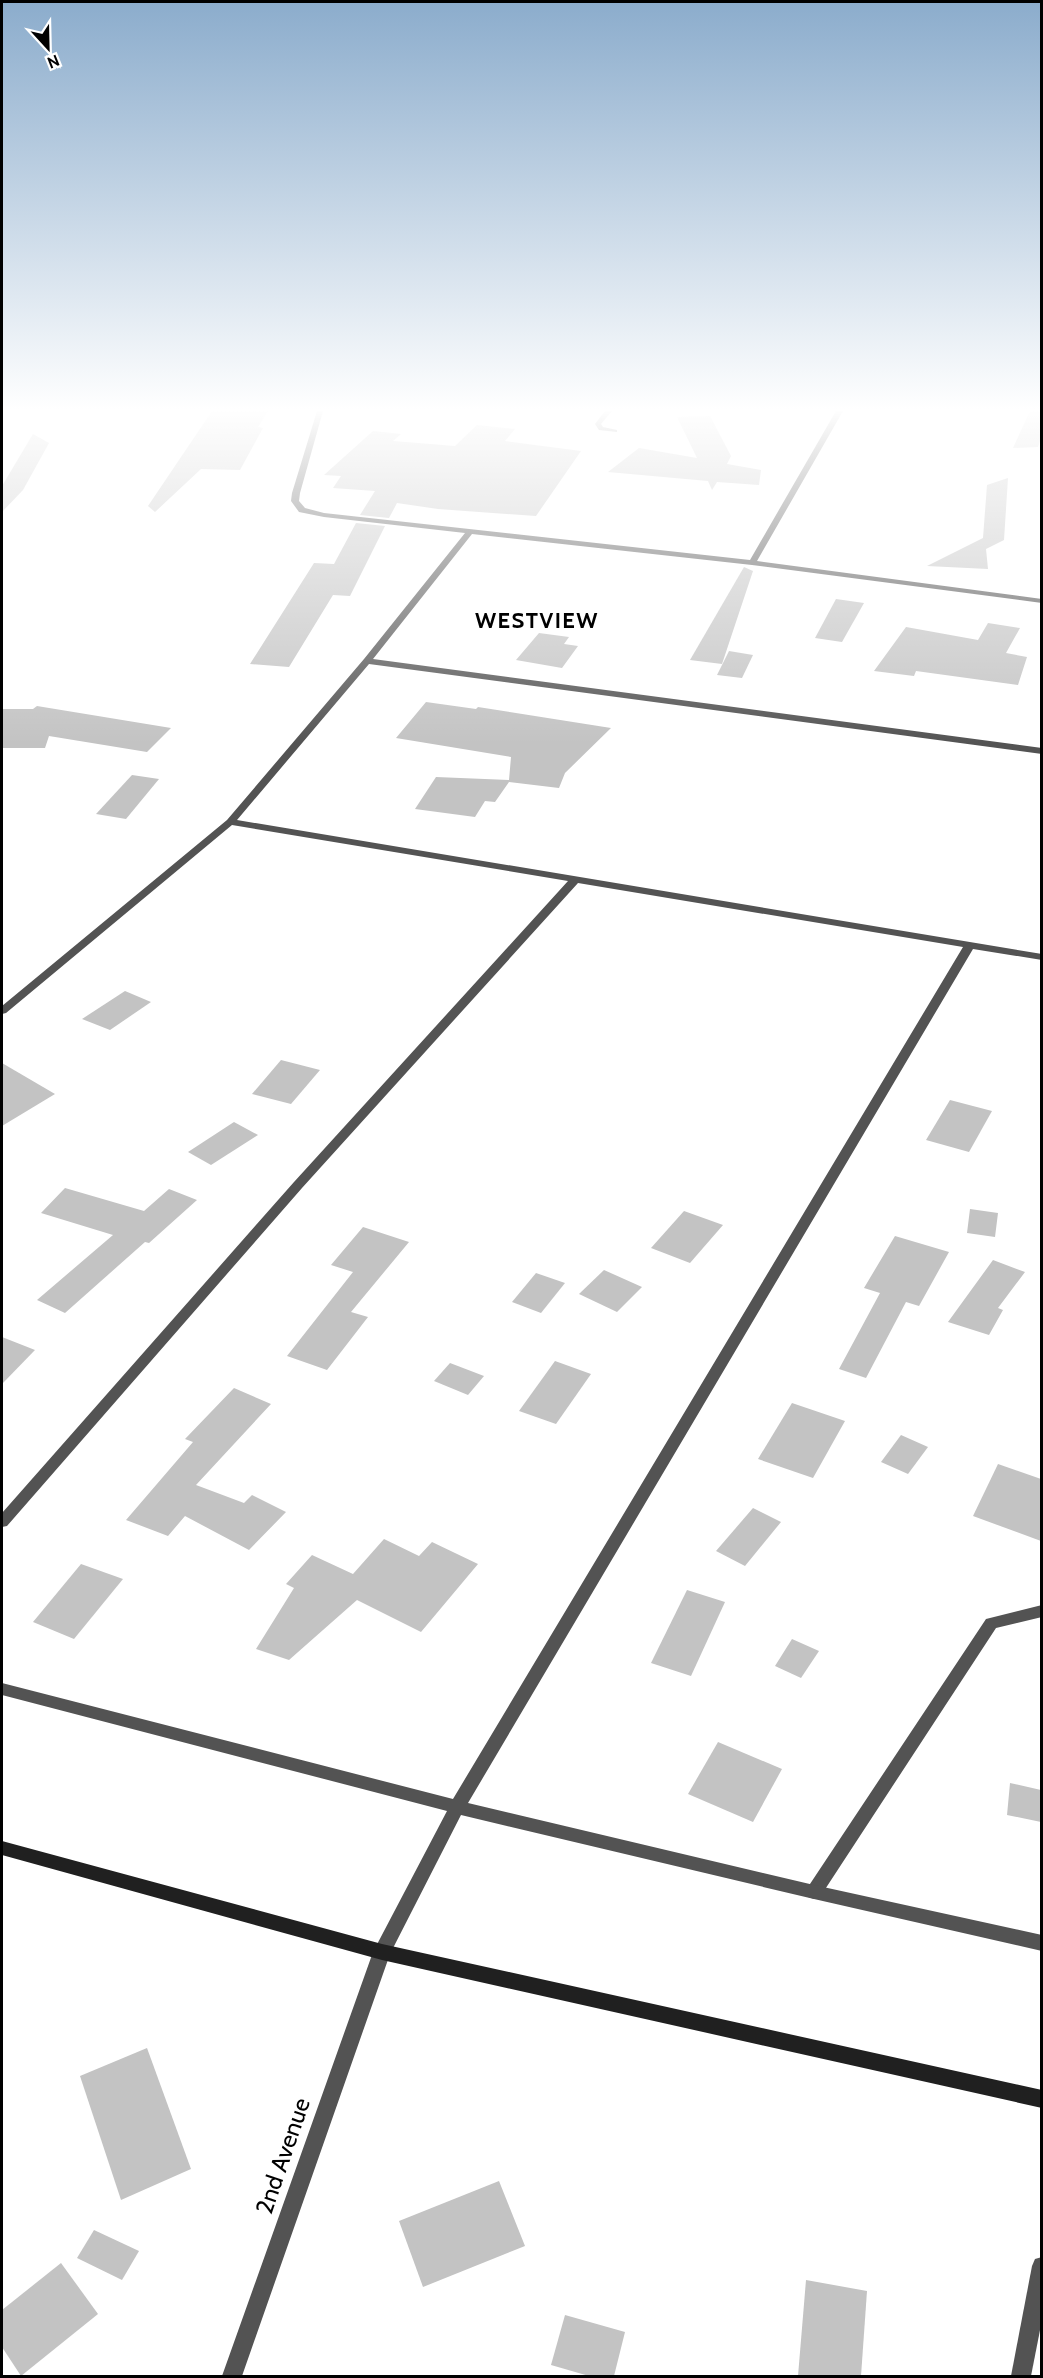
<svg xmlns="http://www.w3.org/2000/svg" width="1043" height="2378" font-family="Cabin,sans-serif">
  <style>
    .building { fill: #c3c3c3 }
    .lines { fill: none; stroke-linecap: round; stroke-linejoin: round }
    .service { fill: #535353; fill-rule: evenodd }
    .minor { fill: #535353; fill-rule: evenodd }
    .secondary { fill: #202020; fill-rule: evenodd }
    .labels { text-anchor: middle; stroke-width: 5; stroke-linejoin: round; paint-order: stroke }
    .far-district-label { font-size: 22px; font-weight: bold; letter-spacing: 1.5px; fill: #000; stroke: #fff }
    .near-street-label { font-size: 24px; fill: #000; stroke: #fff }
  </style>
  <rect width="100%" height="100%" fill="#fff"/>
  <g class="building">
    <path d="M212,411H268L258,427L263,428L240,470L201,469L155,512L148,506Z"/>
    <path d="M1030,411H1041V438L1038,447L1013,448Z"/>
    <path d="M710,416L731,456L727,464L761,470L759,485L717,482L712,490L708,481L608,472L639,448L697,458L677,417Z"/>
    <path d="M477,425L515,429L505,441L581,451L536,516L438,509L397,503L389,518L360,515L375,491L333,488L341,476L324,475L373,431L401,434L393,441L455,446Z"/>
    <path d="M33,434L49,443L23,490L2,512V486Z"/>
    <path d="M1008,478L1004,540L986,549L988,569L927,566L983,538L987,485Z"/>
    <path d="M356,523L385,526L350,596L333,595L289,667L250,664L314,563L334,564Z"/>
    <path d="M744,567L753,571L722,664L690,660Z"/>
    <path d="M836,599L864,603L842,642L815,638Z"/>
    <path d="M988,623L1020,628L1006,653L1027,657L1018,685L916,671L914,676L874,671L906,627L978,640Z"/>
    <path d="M539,633L569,637L564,644L578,646L562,668L516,660Z"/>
    <path d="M729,651L753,655L742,678L717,675Z"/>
    <path d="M426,702L476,709L478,707L611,728L565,773L559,788L509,782L495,802L485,801L475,817L415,809L436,777L509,780L511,757L396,738Z"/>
    <path d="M37,706L171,728L147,752L49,736L45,748H2V709H33Z"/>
    <path d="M132,775L159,779L126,819L96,814Z"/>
    <path d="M125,991L151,1002L110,1030L82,1019Z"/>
    <path d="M281,1060L320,1070L291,1104L252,1094Z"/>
    <path d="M2,1063L55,1094L2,1126Z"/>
    <path d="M950,1100L992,1111L969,1152L926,1140Z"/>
    <path d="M234,1122L258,1135L211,1165L188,1152Z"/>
    <path d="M65,1188L144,1211L169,1189L197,1200L149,1243L145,1242L65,1313L37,1300L113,1235L41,1213Z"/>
    <path d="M970,1209L998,1213L995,1237L967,1233Z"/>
    <path d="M684,1211L723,1225L690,1263L651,1248Z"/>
    <path d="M363,1227L409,1242L351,1312L368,1317L327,1370L287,1356L353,1272L331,1265Z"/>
    <path d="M895,1236L949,1252L919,1306L906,1302L866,1378L839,1369L880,1293L864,1288Z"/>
    <path d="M993,1260L1025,1272L998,1308L1003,1310L989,1335L948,1322Z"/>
    <path d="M604,1270L642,1287L617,1312L579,1294Z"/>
    <path d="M536,1273L565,1283L541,1313L512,1302Z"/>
    <path d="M2,1337L35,1350L2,1384Z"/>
    <path d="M555,1361L591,1374L556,1424L519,1411Z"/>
    <path d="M450,1363L484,1376L468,1395L434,1381Z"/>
    <path d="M234,1388L271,1404L196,1485L244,1503L252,1495L286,1512L249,1550L185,1516L168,1536L126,1520L193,1442L185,1439Z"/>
    <path d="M792,1403L845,1421L813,1478L758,1459Z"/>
    <path d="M901,1435L928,1447L908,1474L881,1462Z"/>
    <path d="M998,1464L1041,1479V1541L973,1516Z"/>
    <path d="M753,1508L781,1522L745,1566L716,1551Z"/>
    <path d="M384,1539L419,1556L432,1542L478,1564L421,1632L357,1600L289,1660L256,1649L294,1588L286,1584L312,1555L353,1574Z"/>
    <path d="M81,1564L123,1579L74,1639L33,1622Z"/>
    <path d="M687,1590L725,1602L691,1676L651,1663Z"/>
    <path d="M792,1639L819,1651L801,1678L775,1666Z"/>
    <path d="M718,1742L782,1769L753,1822L688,1794Z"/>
    <path d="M1010,1783L1041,1790V1822L1007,1815Z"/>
    <path d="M147,2048L191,2169L121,2200L80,2076Z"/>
    <path d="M499,2181L525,2246L423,2287L399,2221Z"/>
    <path d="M94,2230L139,2251L122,2280L77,2258Z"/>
    <path d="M61,2263L98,2314L21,2376L2,2347V2310Z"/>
    <path d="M806,2280L867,2291L861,2376H798Z"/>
    <path d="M565,2315L625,2332L614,2376H589L551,2365Z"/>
  </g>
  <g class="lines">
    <path class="service" d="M1042,1605V1617L996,1628L820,1897L814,1899L808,1897L806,1892L808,1887L986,1619Z"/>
    <g class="minor">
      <path d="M317,411H323L300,493L299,501L305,508L324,513L750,560L836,411H843L757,561L1042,599V603L752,565L472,534L373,659L1042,748V754L369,664L237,820L1042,954V960L973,949L468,1803L814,1885L1042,1935V1951L814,1899L461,1815L390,1954L242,2376H222L373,1952L447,1811L2,1695V1683L453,1799L963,947L578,883L302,1188L7,1526L2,1527V1513L294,1182L568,881L232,825L6,1013L2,1014V1006L227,820L364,659L465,533L324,517L299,512L291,501L292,493Z"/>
      <path d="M605,411H612L601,424L603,427L617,430V432L599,430L595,424Z"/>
      <path d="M1042,2257V2320L1031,2376H1011L1032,2266L1035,2259Z"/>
    </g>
    <path class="secondary" d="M2,1841L382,1944L1042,2090V2108L382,1960L2,1855Z"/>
  </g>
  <linearGradient id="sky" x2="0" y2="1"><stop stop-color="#8baccc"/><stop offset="0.55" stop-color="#fff"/><stop offset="1" stop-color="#fff" stop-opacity="0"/></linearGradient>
  <rect width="1043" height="744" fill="url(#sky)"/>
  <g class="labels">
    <g class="far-district-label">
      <text x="537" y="628">WESTVIEW</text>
    </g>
    <g class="near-street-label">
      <text transform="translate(283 2156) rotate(-71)" y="8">2nd Avenue</text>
    </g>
  </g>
  <rect width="1043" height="2378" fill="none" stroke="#000000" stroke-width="6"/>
  <g transform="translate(48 48) rotate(158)" stroke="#ffffff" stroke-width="4.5" paint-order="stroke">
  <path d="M0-4.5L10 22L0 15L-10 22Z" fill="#000000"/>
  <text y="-9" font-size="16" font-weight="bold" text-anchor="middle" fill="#000000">N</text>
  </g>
</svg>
